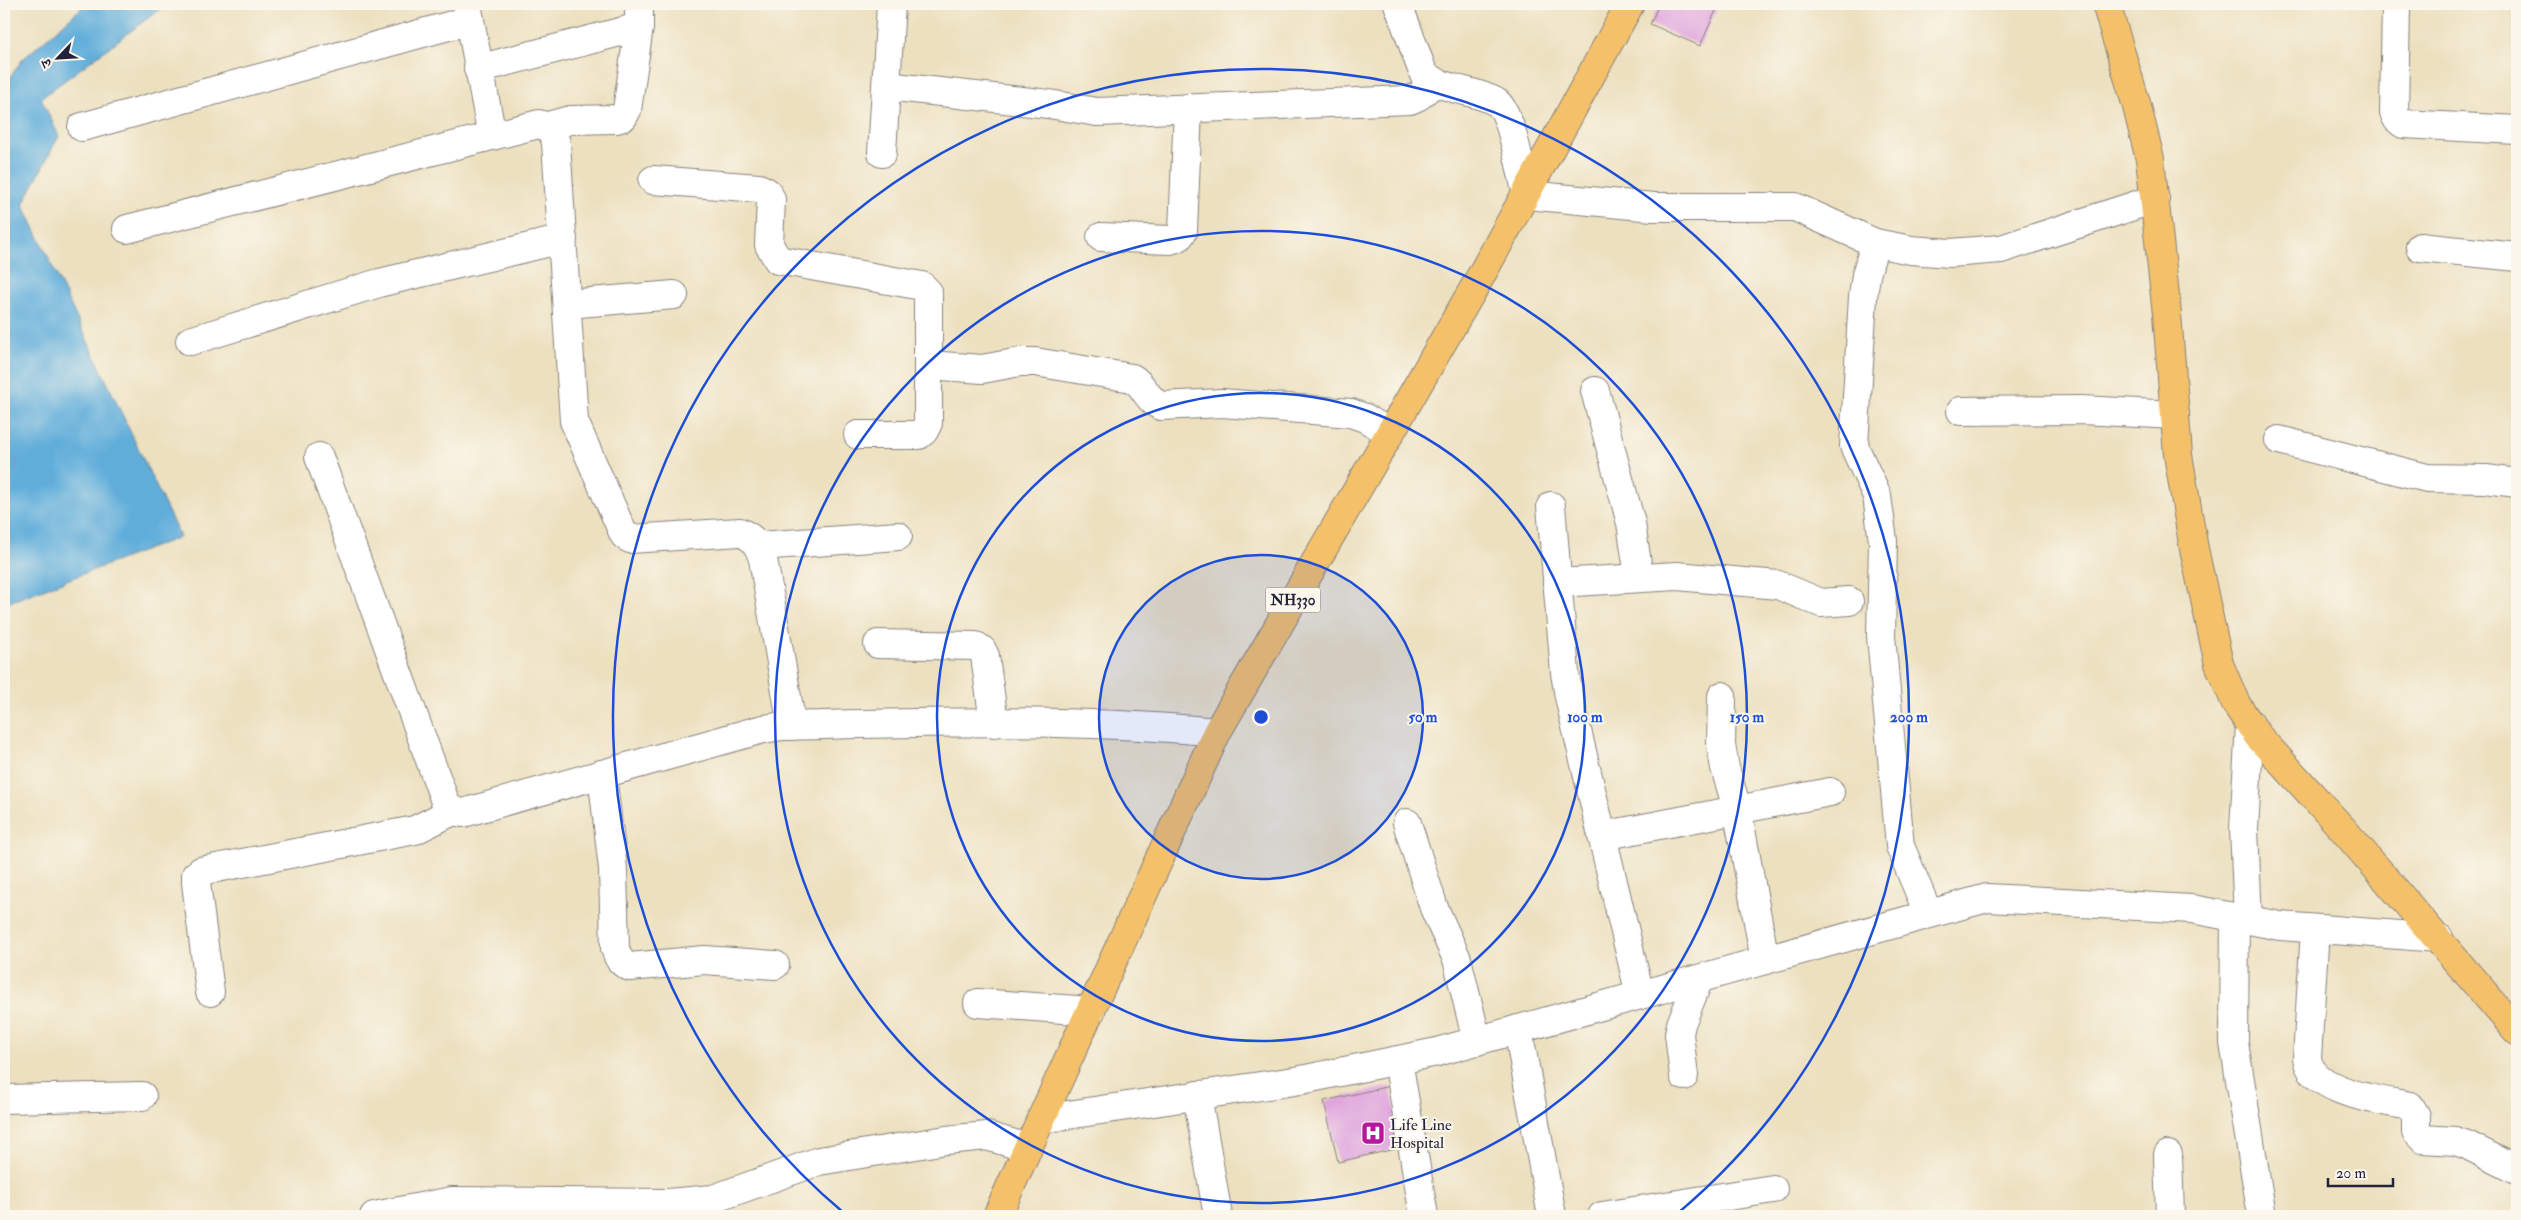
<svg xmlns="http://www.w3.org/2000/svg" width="2521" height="1220" font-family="'IM FELL Double Pica','Noto Serif Devanagari',serif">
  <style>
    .water { fill: #61adda; stroke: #42688a }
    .building { fill: #dfa4dd }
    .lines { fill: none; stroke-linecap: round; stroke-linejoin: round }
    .minor-casing { stroke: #87817d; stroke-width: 30 }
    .major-casing { stroke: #87817d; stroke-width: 30 }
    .highway-casing { stroke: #87817d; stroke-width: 30 }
    .minor { stroke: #fff; stroke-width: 28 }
    .major { stroke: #f4c16a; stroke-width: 28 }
    .highway { stroke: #f4c16a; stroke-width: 28 }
    .ring { fill: none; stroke: #1d4ed8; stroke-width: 2.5 }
    .labels { text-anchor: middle; stroke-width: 4; stroke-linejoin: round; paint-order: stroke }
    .shield { fill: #fbf7ec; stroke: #636270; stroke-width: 1 }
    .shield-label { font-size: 15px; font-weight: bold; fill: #22223b }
    .poi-label { font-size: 16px; fill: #22223b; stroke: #fbf7ec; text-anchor: start }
    .centre { fill: #1d4ed8; stroke: #fbf7ec; stroke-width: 2.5 }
    .ring-label { font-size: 15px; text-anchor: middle; font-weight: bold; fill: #1d4ed8; stroke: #fbf7ec; stroke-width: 4; stroke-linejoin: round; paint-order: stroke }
  </style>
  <rect width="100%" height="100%" fill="#fbf7ec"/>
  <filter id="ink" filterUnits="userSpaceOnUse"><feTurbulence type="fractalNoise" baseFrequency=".02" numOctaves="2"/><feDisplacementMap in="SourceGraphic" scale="10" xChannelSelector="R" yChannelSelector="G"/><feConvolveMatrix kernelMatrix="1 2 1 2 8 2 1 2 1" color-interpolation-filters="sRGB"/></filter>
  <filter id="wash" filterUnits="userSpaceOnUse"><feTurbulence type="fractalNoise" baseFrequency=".0096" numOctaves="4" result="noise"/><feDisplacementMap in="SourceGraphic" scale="20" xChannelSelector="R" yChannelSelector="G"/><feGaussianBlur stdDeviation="1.12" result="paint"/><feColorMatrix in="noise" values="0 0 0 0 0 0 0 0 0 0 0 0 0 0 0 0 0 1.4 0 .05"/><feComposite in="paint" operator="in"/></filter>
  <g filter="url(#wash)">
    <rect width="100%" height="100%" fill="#ece0bf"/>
    <path class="water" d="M86,4H167L41,98L59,136L23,204L180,537L4,604V86L22,60Z"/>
    <g id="blocks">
      <g class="building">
        <path d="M1659,4H1719L1700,46L1650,24Z"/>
        <path d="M1390,1086L1404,1147L1338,1162L1324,1101Z"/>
      </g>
    </g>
  </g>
  <g filter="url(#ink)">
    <use href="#blocks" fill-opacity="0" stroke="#87817d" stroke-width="1"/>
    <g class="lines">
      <g class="minor-casing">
        <g id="minor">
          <path d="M467,4L492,136"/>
          <path d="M1398,4L1424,75C1445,91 1473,89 1496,102C1511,110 1522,177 1527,195L1653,207H1795L1875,243L1911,250L1950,253L2001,249L2155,199"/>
          <path d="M2396,4L2394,113L2397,119L2403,124L2517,130"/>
          <path d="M478,69L639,27"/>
          <path d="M886,86L1049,104L1097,112L1410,100L1419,96L1434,83"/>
          <path d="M548,126L570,120L616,119L623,117L627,110L639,27V4"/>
          <path d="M82,127L470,20"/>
          <path d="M882,153L891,4"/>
          <path d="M653,180L759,188L767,192L771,199L769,245L778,260L922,286L928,292V423L924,431L919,435H858"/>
          <path d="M127,229L539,124C550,127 553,132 556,143L574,421L624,535L630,539L740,532C754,538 758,544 763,559L792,726"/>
          <path d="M1101,237L1170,240L1179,237L1183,231L1188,108"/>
          <path d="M1875,243L1866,275L1863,297L1854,446L1877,496L1883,541L1881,636L1900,846L1928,913"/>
          <path d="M2420,247L2517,257"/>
          <path d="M567,304L674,295"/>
          <path d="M190,341L379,283L563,239"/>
          <path d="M929,365L982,369L1020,362H1035L1132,378C1145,385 1147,401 1161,406L1222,403L1351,413L1365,418L1390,433"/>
          <path d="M1595,391L1631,523L1639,577"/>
          <path d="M1961,411L2082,410L2175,415"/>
          <path d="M2279,440L2427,478L2486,479L2517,483"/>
          <path d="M319,457L446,804L453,811L463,813L763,729L783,726C927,722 1073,718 1217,732"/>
          <path d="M1551,506L1565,673L1569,697L1640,995"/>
          <path d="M759,546L898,536"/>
          <path d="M1557,583L1677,576L1778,585L1821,603L1849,601"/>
          <path d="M878,644L976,646L982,650L985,656L994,723"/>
          <path d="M1722,696L1721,745L1725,768L1737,808L1765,960"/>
          <path d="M602,774L613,869L615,948C618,958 620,963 630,967L704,960L775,965"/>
          <path d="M1407,823L1434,908L1457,959L1477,1041"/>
          <path d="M1602,836L1830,792"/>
          <path d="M2235,917L2234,1043L2262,1216"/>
          <path d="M2248,920L2244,829L2250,724"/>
          <path d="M2315,929L2307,1058C2312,1093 2381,1100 2410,1106L2416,1116V1132L2423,1139L2455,1141L2467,1145L2517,1170"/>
          <path d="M210,992L196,883V875L201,871L415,830L453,811"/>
          <path d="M978,1003L1091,1011"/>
          <path d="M1518,1029L1552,1216"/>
          <path d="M1398,1060L1424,1216"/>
          <path d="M1684,1076L1679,1034L1681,1024L1699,979"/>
          <path d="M1197,1095L1218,1216"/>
          <path d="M4,1099L142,1096"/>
          <path d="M1041,1119L1301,1080L1437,1052L1987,898L2192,909L2280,926L2439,938"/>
          <path d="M2168,1155L2170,1216"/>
          <path d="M374,1216L452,1201L668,1203L713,1199L819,1161L946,1140L987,1136L1028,1148"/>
          <path d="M1602,1216L1773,1189"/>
        </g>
      </g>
      <g class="major-casing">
        <path id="major" d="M2106,4L2136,103L2150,159L2167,314L2178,455L2194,549L2219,664L2236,704L2257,735L2341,827L2517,1031"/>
      </g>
      <g class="highway-casing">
        <path id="highway" d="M997,1216L1217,732L1478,281L1630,4"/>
      </g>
      <use href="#minor" class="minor"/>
      <use href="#major" class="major"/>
      <use href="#highway" class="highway"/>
    </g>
  </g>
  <circle cx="1261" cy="717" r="162" fill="#1d4ed8" fill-opacity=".12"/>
  <g class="ring">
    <circle cx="1261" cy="717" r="162"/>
    <circle cx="1261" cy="717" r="324"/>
    <circle cx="1261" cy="717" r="486"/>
    <path d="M844 1213A648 648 0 1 1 1678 1213"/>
  </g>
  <defs>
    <g id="hospital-square" transform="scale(1.25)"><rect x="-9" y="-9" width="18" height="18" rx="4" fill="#b5179e" stroke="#fbf7ec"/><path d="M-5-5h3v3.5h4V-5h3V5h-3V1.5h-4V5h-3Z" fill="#fff"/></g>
  </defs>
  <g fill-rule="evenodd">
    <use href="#hospital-square" x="1373" y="1133"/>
  </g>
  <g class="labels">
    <rect class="shield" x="1265.5" y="587.5" width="55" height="25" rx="4"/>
    <g class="shield-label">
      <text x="1293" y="605">NH330</text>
    </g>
    <g class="poi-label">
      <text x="1390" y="1130">Life Line<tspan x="1390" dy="18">Hospital</tspan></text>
    </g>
  </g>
  <circle cx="1261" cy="717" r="8" class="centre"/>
  <g class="ring-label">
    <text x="1423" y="722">50 m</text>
    <text x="1585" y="722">100 m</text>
    <text x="1747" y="722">150 m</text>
    <text x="1909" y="722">200 m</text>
  </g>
  <rect width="2521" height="1220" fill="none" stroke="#fbf7ec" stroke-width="20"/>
  <g transform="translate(58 58) rotate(245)" stroke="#fbf7ec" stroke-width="4" paint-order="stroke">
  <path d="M0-4L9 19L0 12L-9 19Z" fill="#22223b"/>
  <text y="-8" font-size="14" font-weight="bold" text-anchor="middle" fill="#22223b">उ</text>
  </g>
  <path d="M2328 1178v8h65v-8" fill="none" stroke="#22223b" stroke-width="2.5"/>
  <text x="2336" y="1178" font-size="15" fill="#22223b" stroke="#fbf7ec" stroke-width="4" paint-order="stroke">20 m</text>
</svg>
